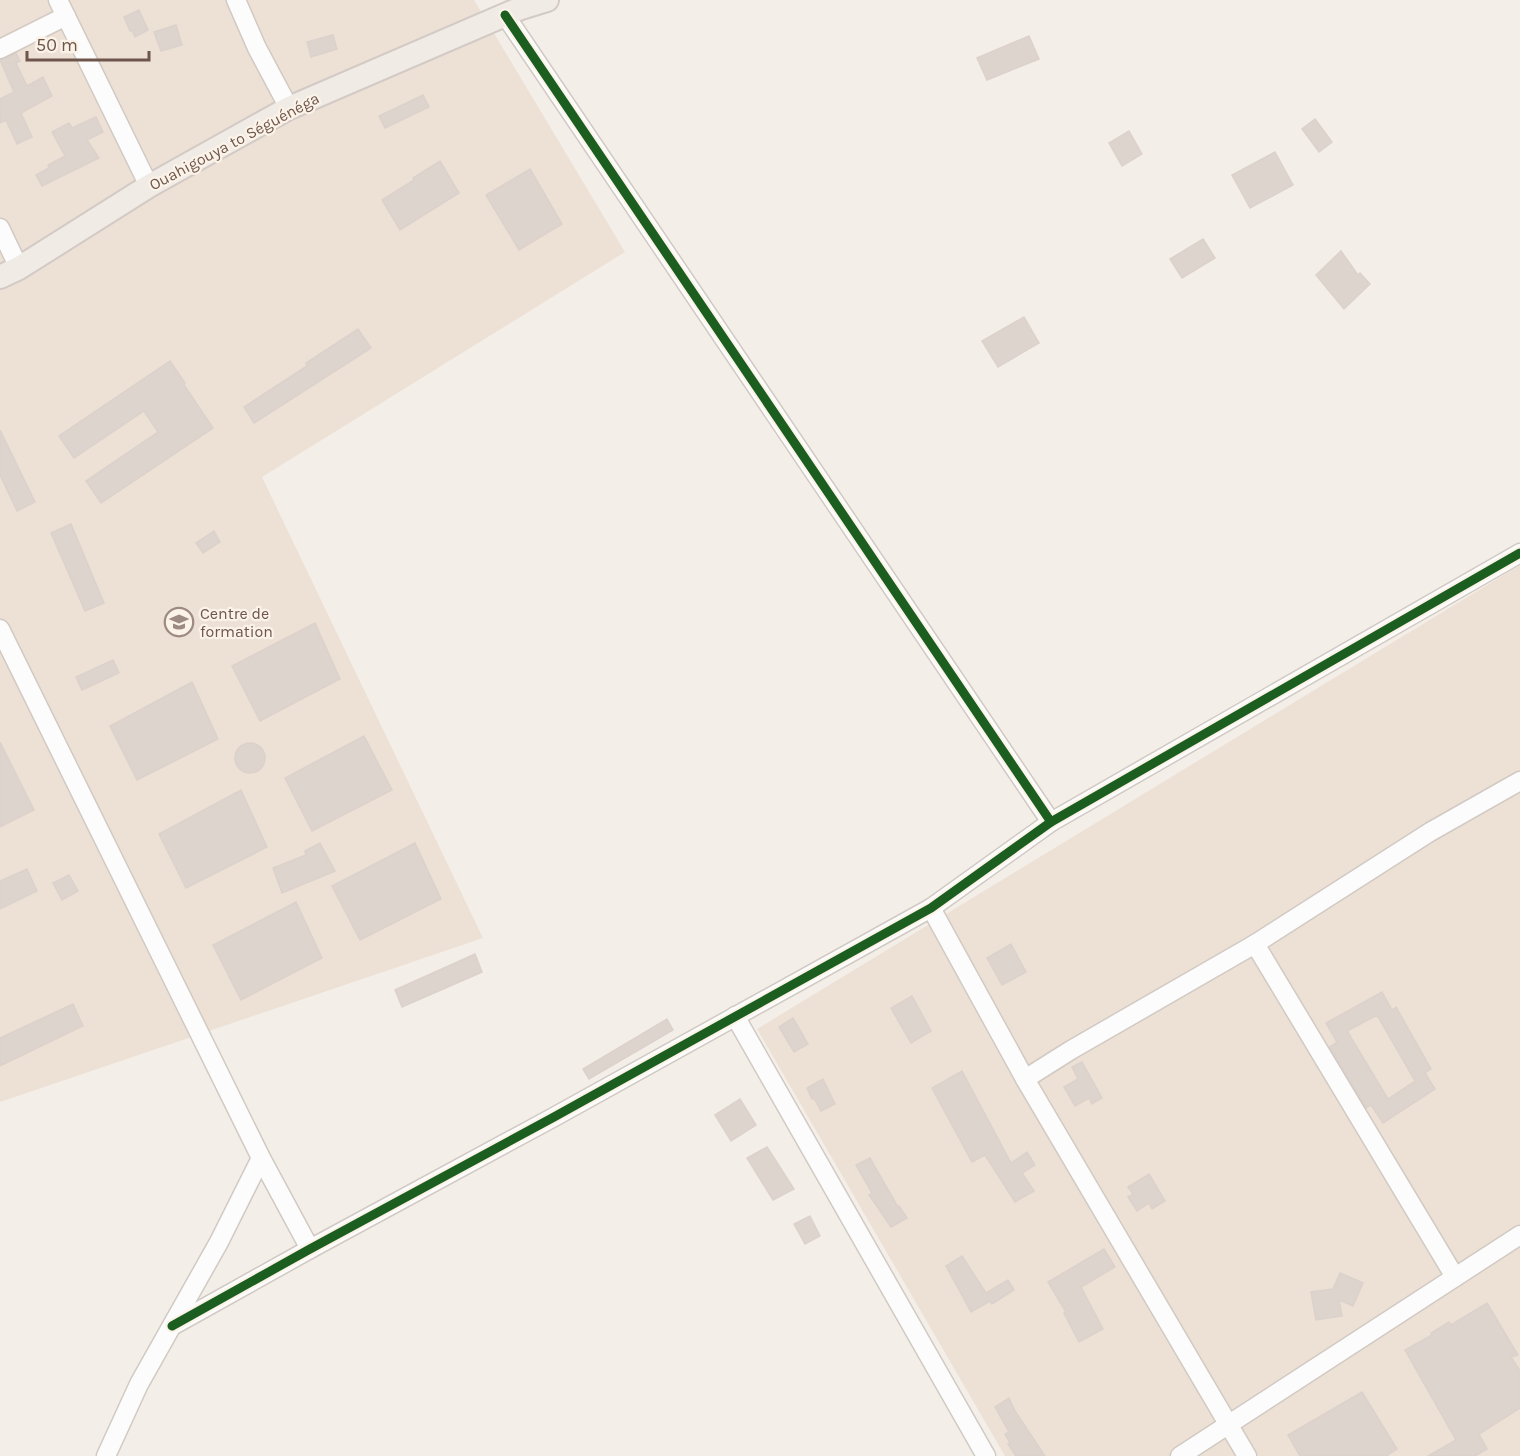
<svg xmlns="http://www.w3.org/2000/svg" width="1520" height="1456" font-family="Karla,sans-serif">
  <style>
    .residential { fill: #ede1d6 }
    .building { fill: #ddd4ce; stroke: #dcd1cb; stroke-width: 1.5; fill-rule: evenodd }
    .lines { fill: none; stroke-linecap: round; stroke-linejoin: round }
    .minor-casing { stroke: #d1cac3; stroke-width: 21 }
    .major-casing { stroke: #d3cac6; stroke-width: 26 }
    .minor { stroke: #fdfcfc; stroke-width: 18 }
    .major { stroke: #f0ebe5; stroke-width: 22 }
    .cycleway-casing { stroke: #fcf3e8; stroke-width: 13 }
    .cycleway { stroke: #1b5e20; stroke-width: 9 }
    .labels { text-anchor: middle; stroke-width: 4.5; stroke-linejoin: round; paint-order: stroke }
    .street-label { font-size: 16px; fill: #6e564c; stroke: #fcf3e8 }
    .poi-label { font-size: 16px; fill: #6e564c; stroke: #fcf3e8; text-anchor: start }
  </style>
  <rect width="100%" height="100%" fill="#f4eee8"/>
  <g class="residential">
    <path d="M0,0H474L625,252L262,477L483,938L0,1102Z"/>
    <path d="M1520,565V1456H1005L757,1029Z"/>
  </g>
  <g class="building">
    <path d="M139,10L148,30L135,37L132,30L130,31L124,17Z"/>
    <path d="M176,25L182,45L161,51L154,32Z"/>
    <path d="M333,35L337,49L311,57L307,42Z"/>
    <path d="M1029,36L1039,59L987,80L977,58Z"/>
    <path d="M16,53L20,61L16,63L27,86L43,77L52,96L21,113L32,137L17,144L6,120L0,123V99L14,92L0,60Z"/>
    <path d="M423,95L429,107L385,128L379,116Z"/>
    <path d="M96,117L103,132L87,140L99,158L42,186L36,175L49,168L48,165L65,156L52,132L69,123L72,128Z"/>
    <path d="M1315,119L1332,142L1319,152L1302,129Z"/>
    <path d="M1129,131L1142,154L1122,166L1109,143Z"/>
    <path d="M1275,152L1293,185L1250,208L1232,175Z"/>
    <path d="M440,161L459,193L400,230L382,200L414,180L413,178Z"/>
    <path d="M530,169L562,224L519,250L486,195Z"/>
    <path d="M1203,239L1215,258L1182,278L1170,259Z"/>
    <path d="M1341,251L1358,275L1360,273L1370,284L1344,309L1316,275Z"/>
    <path d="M1024,317L1039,343L998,367L982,341Z"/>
    <path d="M358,329L371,348L254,423L244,407L307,366L306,363Z"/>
    <path d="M170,361L185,383L184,385L213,428L101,503L86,481L158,432L144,411L74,458L59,436Z"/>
    <path d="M0,430L35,502L17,511L0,475Z"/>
    <path d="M71,524L104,603L85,611L51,533Z"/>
    <path d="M214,531L220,542L203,553L196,543Z"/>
    <path d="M315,623L340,679L260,721L232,666Z"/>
    <path d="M113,660L119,673L82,690L76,677Z"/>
    <path d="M192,682L218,739L137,780L110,726Z"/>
    <path d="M364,736L392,790L312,831L285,778Z"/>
    <path d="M0,742L34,810L0,827Z"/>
    <circle cx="250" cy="758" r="15"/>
    <path d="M241,790L267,847L186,888L159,834Z"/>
    <path d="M320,843L335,871L282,893L273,868L306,855L305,851Z"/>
    <path d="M415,843L441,899L360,940L332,886Z"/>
    <path d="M27,869L37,891L0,909V881Z"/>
    <path d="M69,875L78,891L62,900L53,883Z"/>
    <path d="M296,902L322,958L241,1000L213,945Z"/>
    <path d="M1011,944L1026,972L1002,985L987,958Z"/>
    <path d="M475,954L482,972L402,1007L395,990Z"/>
    <path d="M1382,992L1392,1010L1396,1007L1431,1069L1425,1073L1435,1089L1383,1123L1371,1105L1366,1108L1330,1047L1337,1042L1326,1023ZM1377,1015L1415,1081L1388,1099L1347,1031Z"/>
    <path d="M912,996L931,1031L911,1043L891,1008Z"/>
    <path d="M73,1004L83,1026L0,1066V1038Z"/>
    <path d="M793,1018L808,1044L794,1052L779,1027Z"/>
    <path d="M667,1019L673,1030L589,1079L583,1069Z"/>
    <path d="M1082,1062L1102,1098L1092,1104L1089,1098L1075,1106L1064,1087L1078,1079L1072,1067Z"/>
    <path d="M962,1071L1011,1163L1027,1152L1035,1165L1022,1173L1034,1191L1015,1202L985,1155L972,1162L932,1088Z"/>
    <path d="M823,1079L835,1104L821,1111L814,1098L812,1099L807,1088Z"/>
    <path d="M740,1099L756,1125L731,1141L715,1115Z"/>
    <path d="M767,1147L794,1189L773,1200L747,1158Z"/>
    <path d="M870,1158L898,1207L899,1206L907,1218L891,1227L869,1195L872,1193L856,1165Z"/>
    <path d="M1149,1174L1165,1201L1152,1209L1149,1203L1137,1211L1128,1197L1133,1194L1128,1187Z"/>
    <path d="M810,1216L820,1236L805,1244L794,1224Z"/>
    <path d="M1104,1249L1115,1267L1081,1287L1103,1329L1079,1342L1064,1313L1066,1312L1048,1282Z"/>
    <path d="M962,1256L986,1293L1008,1280L1014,1290L992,1304L990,1301L971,1312L946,1266Z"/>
    <path d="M1340,1273L1363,1283L1353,1306L1339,1300L1342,1316L1316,1320L1311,1292L1333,1289Z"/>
    <path d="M1487,1303L1518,1355L1511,1357L1520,1371V1408L1479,1434L1487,1449L1475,1456H1428L1456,1440L1405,1350L1432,1335L1431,1333L1449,1322L1451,1325Z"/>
    <path d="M1362,1392L1397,1449L1386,1456H1300L1288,1435Z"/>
    <path d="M1009,1398L1015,1411L1045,1456H1016L1008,1444L1010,1443L1005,1434L1009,1432L995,1407Z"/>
  </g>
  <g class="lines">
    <g class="minor-casing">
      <g id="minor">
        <path d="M58,0L149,186"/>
        <path d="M236,0L257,48L289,108"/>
        <path d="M505,15L1051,822"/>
        <path d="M0,49L66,16"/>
        <path d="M0,228L19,268"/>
        <path d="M0,629L261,1158L310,1249"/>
        <path d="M931,908L1025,1079L1247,1456"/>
        <path d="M1255,944L1455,1277"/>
        <path d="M735,1016L986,1456"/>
        <path d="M1025,1079L1071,1050L1255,944L1430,832L1520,781"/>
        <path d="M172,1326L310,1249L554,1117L931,908L1051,822L1520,553"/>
        <path d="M106,1456L139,1384L219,1242L261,1158"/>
        <path d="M1180,1456L1520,1235"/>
      </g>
    </g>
    <g class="major-casing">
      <path id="major" d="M0,277L19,268L149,186L289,108L521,8L547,0"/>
    </g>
    <use href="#minor" class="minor"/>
    <use href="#major" class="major"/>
    <g class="cycleway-casing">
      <g id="cycleway">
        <path d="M505,15L1051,822"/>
        <path d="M172,1326L310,1249L554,1117L931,908L1051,822L1520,553"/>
      </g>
    </g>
    <use href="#cycleway" class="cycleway"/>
  </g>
  <defs>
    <g id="university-ring" transform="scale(1.5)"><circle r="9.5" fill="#fcf3e8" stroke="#9d8b83" stroke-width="1.5"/><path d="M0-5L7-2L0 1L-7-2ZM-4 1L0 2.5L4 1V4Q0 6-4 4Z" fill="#9d8b83"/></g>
  </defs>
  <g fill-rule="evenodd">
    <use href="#university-ring" x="179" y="622"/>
  </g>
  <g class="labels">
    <g class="street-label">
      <text transform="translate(234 141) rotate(-28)" y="6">Ouahigouya to Séguénéga</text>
    </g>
    <g class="poi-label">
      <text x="200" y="619">Centre de<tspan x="200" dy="18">formation</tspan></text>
    </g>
  </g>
  <path d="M27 51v9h122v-9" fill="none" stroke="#6e564c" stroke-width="3"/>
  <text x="36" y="51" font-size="18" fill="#6e564c" stroke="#fcf3e8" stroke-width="4.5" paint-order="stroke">50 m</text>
</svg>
